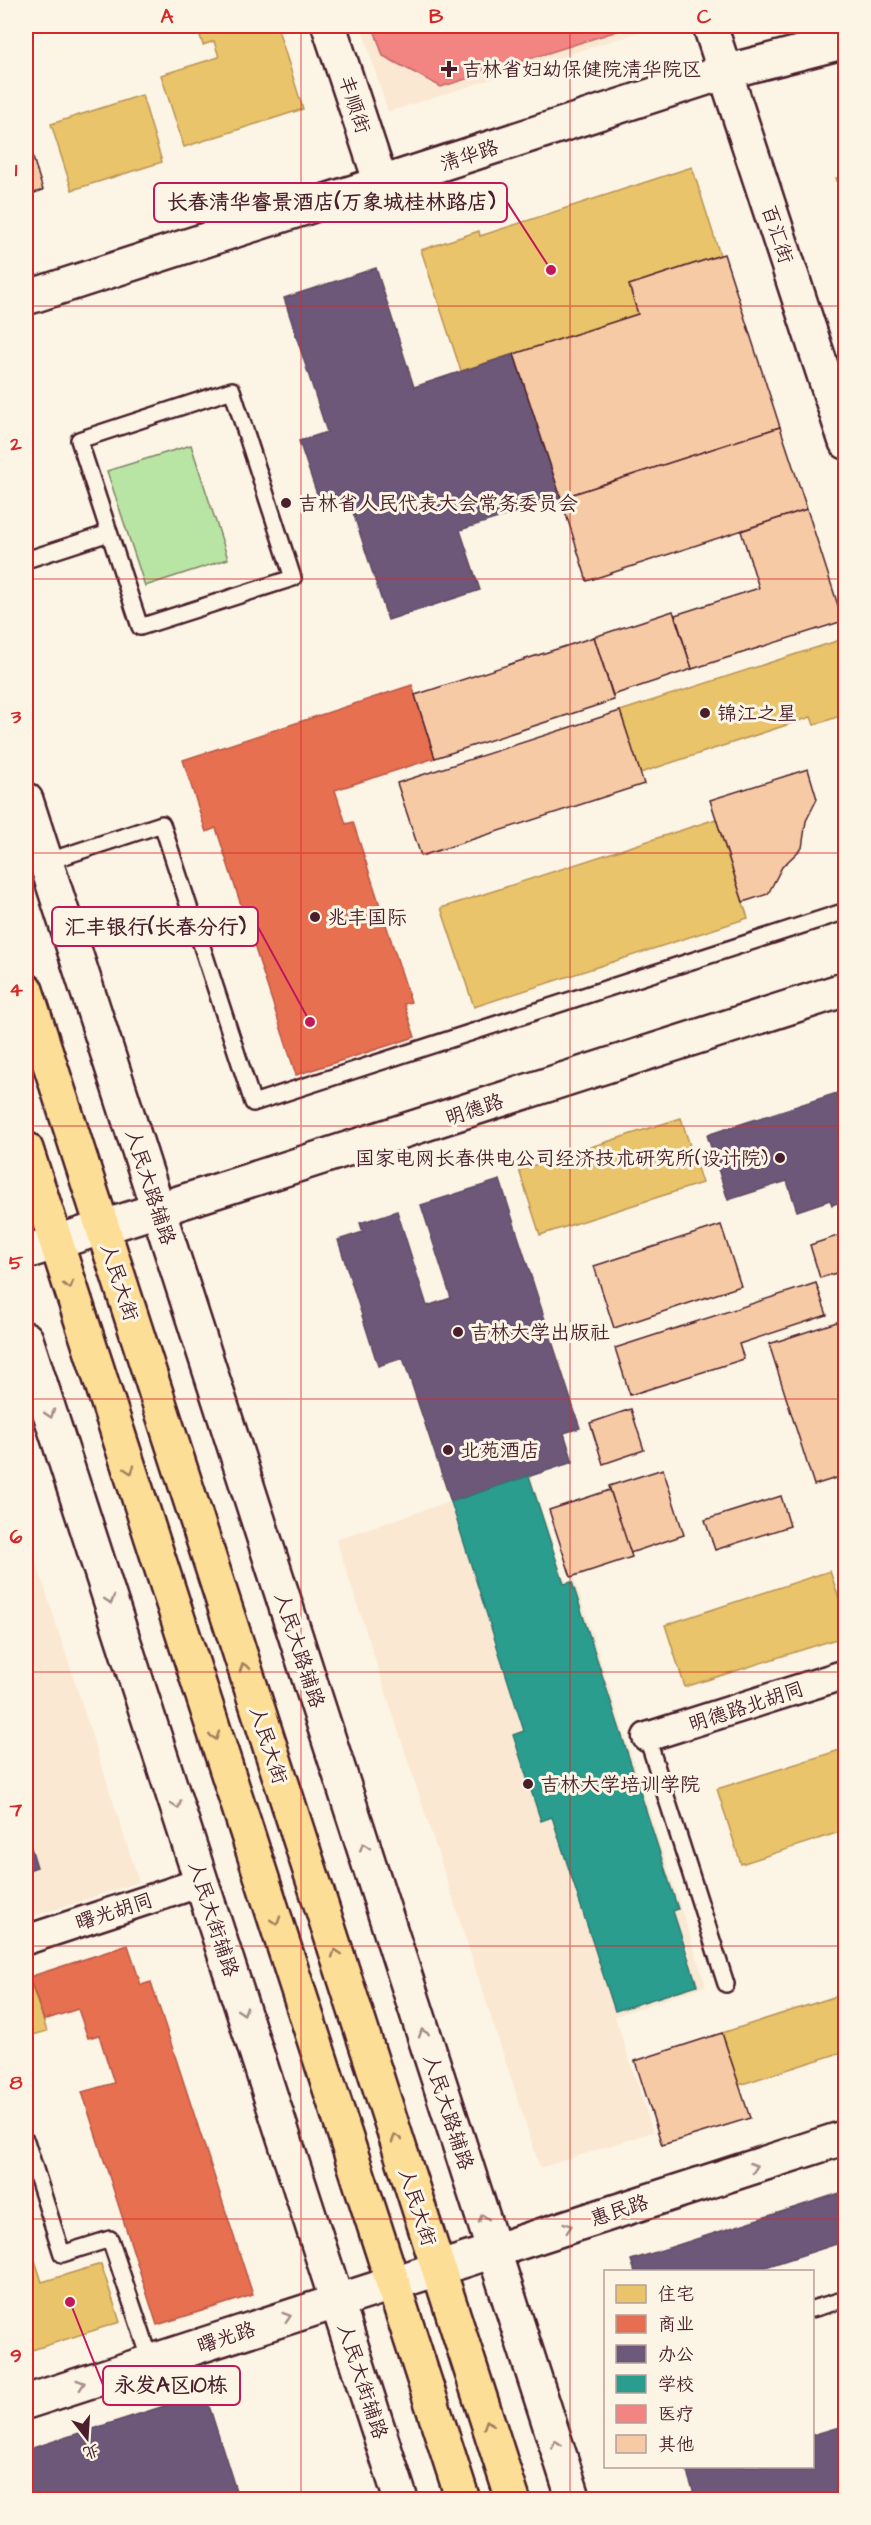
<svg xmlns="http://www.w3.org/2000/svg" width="871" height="2525" font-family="'Architects Daughter','LXGW WenKai TC',sans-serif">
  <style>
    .built { fill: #fae8d2 }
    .green { fill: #b8e5a3; stroke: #818267; stroke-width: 1.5 }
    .homes { fill: #e9c46a; stroke: #b99257; stroke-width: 1.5 }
    .shops { fill: #e76f51; stroke: #b85746; stroke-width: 1.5 }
    .offices { fill: #6d597a; stroke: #624862; stroke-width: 1.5 }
    .schools { fill: #2a9d8f; stroke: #347771; stroke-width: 1.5 }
    .health { fill: #f28482; stroke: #c06668; stroke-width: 1.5 }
    .building { fill: #f7caa6; stroke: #4a1f2b; stroke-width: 1.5 }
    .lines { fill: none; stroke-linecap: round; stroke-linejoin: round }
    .service-casing { stroke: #4a1f2b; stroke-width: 20 }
    .minor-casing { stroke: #4a1f2b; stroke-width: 33 }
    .tertiary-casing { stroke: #4a1f2b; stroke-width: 38 }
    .secondary-casing { stroke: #4a1f2b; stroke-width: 38 }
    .primary-casing { stroke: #4a1f2b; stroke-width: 38 }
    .service { stroke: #fcf5e5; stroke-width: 15 }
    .minor { stroke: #fcf5e5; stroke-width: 28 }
    .tertiary { stroke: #fcf5e5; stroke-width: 33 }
    .secondary { stroke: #fcf5e5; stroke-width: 33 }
    .primary { stroke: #fcde96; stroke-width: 33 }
    .oneway { stroke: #a37e60 }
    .oneway2 { stroke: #a38a88 }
    .grid { fill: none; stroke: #d62828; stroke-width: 1.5; stroke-opacity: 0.55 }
    .poi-dot { fill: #4a1f2b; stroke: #fcf5e5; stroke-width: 2 }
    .labels { text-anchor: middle; stroke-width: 6; stroke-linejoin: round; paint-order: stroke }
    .poi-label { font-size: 20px; fill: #4a1f2b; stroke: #fcf5e5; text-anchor: start }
    .street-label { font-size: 20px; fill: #4a1f2b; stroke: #fcf5e5 }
    .leader { fill: none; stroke: #c2185b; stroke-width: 2 }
    .callout-dot { fill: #c2185b; stroke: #fcf5e5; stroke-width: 2 }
    .callout { fill: #fcf5e5; stroke: #c2185b; stroke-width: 2 }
    .callout-label { font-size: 21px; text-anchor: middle; font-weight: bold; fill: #4a1f2b }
    .neatline { fill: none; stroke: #d62828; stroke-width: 2 }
    .grid-label { font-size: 20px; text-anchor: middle; font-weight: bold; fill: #d62828 }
  </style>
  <rect width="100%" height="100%" fill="#fcf5e5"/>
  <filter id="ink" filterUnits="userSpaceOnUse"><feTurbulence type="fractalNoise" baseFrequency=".0167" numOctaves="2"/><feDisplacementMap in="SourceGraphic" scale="12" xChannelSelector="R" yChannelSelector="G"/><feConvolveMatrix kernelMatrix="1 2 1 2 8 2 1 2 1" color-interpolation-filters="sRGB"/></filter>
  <g filter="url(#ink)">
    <g class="built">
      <path d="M361,26H658L388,112Z"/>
      <path d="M531,1475L565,1581L574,1578L706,1986L615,2016L653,2132L540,2168L336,1539Z"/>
      <path d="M26,1530L139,1882L26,1919Z"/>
    </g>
    <path class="green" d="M191,445L228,559L145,586L107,471Z"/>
    <g class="homes">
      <path d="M197,26H277L303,109L184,147L161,75L219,57L214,41L203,45Z"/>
      <path d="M142,95L162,162L72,190L51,124Z"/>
      <path d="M692,167L720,255L629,285L638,314L461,371L421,250L479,231L480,236Z"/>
      <path d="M846,175V208L836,178Z"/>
      <path d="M846,638V714L814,725L811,717L640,773L620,711Z"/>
      <path d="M716,819L748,918L474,1007L441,908Z"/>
      <path d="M681,1118L702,1183L540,1235L519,1170Z"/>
      <path d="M830,1571L846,1620V1636L685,1687L665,1625Z"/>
      <path d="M846,1748V1830L741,1864L717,1789Z"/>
      <path d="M29,1977L47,2031L26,2037V1978Z"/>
      <path d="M846,1993V2051L739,2085L722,2033Z"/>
      <path d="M26,2232L42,2282L101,2264L120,2322L26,2352Z"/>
    </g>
    <g class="shops">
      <path d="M412,685L435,758L335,790L346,824L353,822L411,1002L404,1004L415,1037L296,1075L216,828L206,832L183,760Z"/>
      <path d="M128,1945L141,1985L151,1982L253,2295L157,2325L82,2092L114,2083L99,2035L88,2038L78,2009L44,2020L29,1977Z"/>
    </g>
    <g class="offices">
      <path d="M376,268L414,387L514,354L561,498L460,530L480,590L388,620L349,500L322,509L299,441L327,432L284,298Z"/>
      <path d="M846,1090V1200L832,1205L830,1200L797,1211L787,1181L728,1200L707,1135Z"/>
      <path d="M500,1180L580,1428L564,1433L573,1462L451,1502L403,1358L378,1366L338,1240L363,1232L360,1223L397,1211L427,1306L451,1298L421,1205Z"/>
      <path d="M26,1831L37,1867L26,1871Z"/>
      <path d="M846,2191V2241L750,2272H635L631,2260Z"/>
      <path d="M205,2393L239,2500H26V2450Z"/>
      <path d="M846,2425V2500H696L685,2466H812V2435Z"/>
    </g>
    <path class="schools" d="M529,1476L564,1584L572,1582L678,1909L673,1911L697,1985L615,2011L552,1817L541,1821L513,1735L524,1731L451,1502Z"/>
    <path class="health" d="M373,26H633L441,87L383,56Z"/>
    <g class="building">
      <path d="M26,135L43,190L26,196Z"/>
      <path d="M724,254L780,427L561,498L514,354L638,314L629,285Z"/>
      <path d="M780,427L807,509L587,581L561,498Z"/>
      <path d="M807,509L843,621L692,669L675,615L759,588L741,531Z"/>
      <path d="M673,611L692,669L613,695L594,637Z"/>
      <path d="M594,637L614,700L435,758L415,695Z"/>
      <path d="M620,711L644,784L421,856L397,783Z"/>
      <path d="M808,769L817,799L806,821L802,848L782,867L768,894L743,902L710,800Z"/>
      <path d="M721,1225L741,1286L614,1328L594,1266Z"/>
      <path d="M846,1233V1270L820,1278L810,1245Z"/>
      <path d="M816,1283L827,1315L739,1344L744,1359L630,1395L615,1348Z"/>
      <path d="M846,1319V1475L814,1485L769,1344Z"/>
      <path d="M631,1409L644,1450L603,1464L590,1423Z"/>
      <path d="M663,1469L684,1535L630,1553L609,1486Z"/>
      <path d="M610,1490L632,1557L571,1577L549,1510Z"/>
      <path d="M781,1496L790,1526L715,1550L705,1520Z"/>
      <path d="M722,2033L750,2118L662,2145L635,2061Z"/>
    </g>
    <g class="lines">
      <g class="service-casing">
        <g id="service">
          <path d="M232,390L293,578L140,627L79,440Z"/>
          <path d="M26,560L109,533"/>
          <path d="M46,862L162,824L253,1103L846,911"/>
          <path d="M647,1737L726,1984"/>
          <path d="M26,2141L62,2254L110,2239L151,2361"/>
          <path d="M812,2309L846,2299"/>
        </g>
      </g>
      <g class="minor-casing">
        <g id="minor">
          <path d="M647,1737L846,1674"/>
          <path d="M26,1940L202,1882"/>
        </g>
      </g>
      <g class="tertiary-casing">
        <g id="tertiary">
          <path d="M329,26L381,183"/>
          <path d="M710,26L846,442"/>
          <path d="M26,298L725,72L846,41"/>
          <path d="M26,1252L846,989"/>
          <path d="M26,2402L846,2137"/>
        </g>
      </g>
      <g class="secondary-casing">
        <g id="secondary">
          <path d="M26,800L574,2500"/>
          <path d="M26,1339L401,2500"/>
        </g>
      </g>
      <g class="primary-casing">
        <g id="primary">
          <path d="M26,990L513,2500"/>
          <path d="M26,1149L463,2500"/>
        </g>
      </g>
      <use href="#service" class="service"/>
      <use href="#minor" class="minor"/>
      <use href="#tertiary" class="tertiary"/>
      <use href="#secondary" class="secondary"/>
      <use href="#primary" class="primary"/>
    </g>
    <defs><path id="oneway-chevron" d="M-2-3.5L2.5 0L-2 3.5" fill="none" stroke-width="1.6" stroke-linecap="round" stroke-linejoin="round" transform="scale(1.5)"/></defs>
    <g class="oneway">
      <use href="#oneway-chevron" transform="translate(69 1285) rotate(72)"/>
      <use href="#oneway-chevron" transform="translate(130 1470) rotate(72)"/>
      <use href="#oneway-chevron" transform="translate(244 1667) rotate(-108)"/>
      <use href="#oneway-chevron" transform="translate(215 1736) rotate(72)"/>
      <use href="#oneway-chevron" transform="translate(276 1921) rotate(72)"/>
      <use href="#oneway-chevron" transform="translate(336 1953) rotate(-108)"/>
      <use href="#oneway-chevron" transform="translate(396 2138) rotate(-108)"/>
      <use href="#oneway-chevron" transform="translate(488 2424) rotate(-108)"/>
    </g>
    <g class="oneway2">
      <use href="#oneway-chevron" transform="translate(50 1414) rotate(72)"/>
      <use href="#oneway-chevron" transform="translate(110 1600) rotate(72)"/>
      <use href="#oneway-chevron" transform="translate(177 1805) rotate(72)"/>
      <use href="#oneway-chevron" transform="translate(364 1847) rotate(-108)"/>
      <use href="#oneway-chevron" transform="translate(243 2011) rotate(72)"/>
      <use href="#oneway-chevron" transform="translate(423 2033) rotate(-108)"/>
      <use href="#oneway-chevron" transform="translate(754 2167) rotate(-18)"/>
      <use href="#oneway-chevron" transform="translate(483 2218) rotate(-108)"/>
      <use href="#oneway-chevron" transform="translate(568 2227) rotate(-18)"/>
      <use href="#oneway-chevron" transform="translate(287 2317) rotate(-18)"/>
      <use href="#oneway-chevron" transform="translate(81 2384) rotate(-18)"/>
      <use href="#oneway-chevron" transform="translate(556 2444) rotate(-108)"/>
    </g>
  </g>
  <path class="grid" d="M301,26V2500M570,26V2500M26,306H846M26,579H846M26,853H846M26,1126H846M26,1399H846M26,1672H846M26,1946H846M26,2219H846"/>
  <g class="poi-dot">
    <path d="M446 60h6v6h6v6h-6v6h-6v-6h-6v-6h6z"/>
    <circle cx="286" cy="503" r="6"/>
    <circle cx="705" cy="713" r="6"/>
    <circle cx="315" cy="917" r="6"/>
    <circle cx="780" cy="1158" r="6"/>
    <circle cx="458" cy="1332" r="6"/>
    <circle cx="448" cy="1450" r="6"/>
    <circle cx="528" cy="1784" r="6"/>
  </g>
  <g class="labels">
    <g class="poi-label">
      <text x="462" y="76">吉林省妇幼保健院清华院区</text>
      <text x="298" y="510">吉林省人民代表大会常务委员会</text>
      <text x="717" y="720">锦江之星</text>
      <text x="327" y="924">兆丰国际</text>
      <text x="768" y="1165" text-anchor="end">国家电网长春供电公司经济技术研究所(设计院)</text>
      <text x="470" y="1339">吉林大学出版社</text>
      <text x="460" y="1457">北苑酒店</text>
      <text x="540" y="1791">吉林大学培训学院</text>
    </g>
    <g class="street-label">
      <text transform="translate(355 104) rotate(72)" y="7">丰顺街</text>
      <text transform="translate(469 155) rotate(-18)" y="7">清华路</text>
      <text transform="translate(778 234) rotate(72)" y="7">百汇街</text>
      <text transform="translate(474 1109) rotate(-18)" y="7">明德路</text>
      <text transform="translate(151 1187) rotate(72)" y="7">人民大路辅路</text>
      <text transform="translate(120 1282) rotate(72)" y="7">人民大街</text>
      <text transform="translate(300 1650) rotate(72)" y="7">人民大路辅路</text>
      <text transform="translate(746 1706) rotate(-18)" y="7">明德路北胡同</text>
      <text transform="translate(269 1745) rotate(72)" y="7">人民大街</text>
      <text transform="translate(114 1911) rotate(-18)" y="7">曙光胡同</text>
      <text transform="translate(214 1919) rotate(72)" y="7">人民大街辅路</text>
      <text transform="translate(449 2112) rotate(72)" y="7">人民大路辅路</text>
      <text transform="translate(418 2207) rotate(72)" y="7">人民大街</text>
      <text transform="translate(619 2210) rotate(-18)" y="7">惠民路</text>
      <text transform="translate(226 2337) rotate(-18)" y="7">曙光路</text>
      <text transform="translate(363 2381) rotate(72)" y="7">人民大街辅路</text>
    </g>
  </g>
  <path class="leader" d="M551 270L507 202M310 1022L258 927M70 2302L103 2385"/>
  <g class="callout-dot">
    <circle cx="551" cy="270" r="6"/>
    <circle cx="310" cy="1022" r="6"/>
    <circle cx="70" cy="2302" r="6"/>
  </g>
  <g class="callout">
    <rect x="154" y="183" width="353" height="39" rx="6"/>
    <rect x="52" y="907" width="206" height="39" rx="6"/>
    <rect x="103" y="2366" width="137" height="39" rx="6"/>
  </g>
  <g class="callout-label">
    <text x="331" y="209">长春清华睿景酒店(万象城桂林路店)</text>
    <text x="155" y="934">汇丰银行(长春分行)</text>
    <text x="171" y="2392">永发A区10栋</text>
  </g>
  <rect width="871" height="2525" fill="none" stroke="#fcf5e5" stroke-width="66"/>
  <rect x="604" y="2270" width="210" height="198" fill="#fcf5e5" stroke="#b59f9b" stroke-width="1.5"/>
  <rect x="616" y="2285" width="30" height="18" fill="#e9c46a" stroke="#b59f9b" stroke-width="1.5"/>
  <text x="658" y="2300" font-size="18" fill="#4a1f2b">住宅</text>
  <rect x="616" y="2315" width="30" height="18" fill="#e76f51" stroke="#b59f9b" stroke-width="1.5"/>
  <text x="658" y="2330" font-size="18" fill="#4a1f2b">商业</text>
  <rect x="616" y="2345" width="30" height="18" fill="#6d597a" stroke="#b59f9b" stroke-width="1.5"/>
  <text x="658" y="2360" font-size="18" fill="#4a1f2b">办公</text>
  <rect x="616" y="2375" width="30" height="18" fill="#2a9d8f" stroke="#b59f9b" stroke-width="1.5"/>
  <text x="658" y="2390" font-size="18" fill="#4a1f2b">学校</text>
  <rect x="616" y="2405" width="30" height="18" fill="#f28482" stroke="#b59f9b" stroke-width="1.5"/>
  <text x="658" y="2420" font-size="18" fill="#4a1f2b">医疗</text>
  <rect x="616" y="2435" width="30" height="18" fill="#f7caa6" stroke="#b59f9b" stroke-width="1.5"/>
  <text x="658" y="2450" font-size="18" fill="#4a1f2b">其他</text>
  <g transform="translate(87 2438) rotate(163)" stroke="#fcf5e5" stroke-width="4.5" paint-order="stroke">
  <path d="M0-4.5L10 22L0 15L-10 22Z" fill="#4a1f2b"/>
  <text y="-9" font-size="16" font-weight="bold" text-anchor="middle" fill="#4a1f2b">北</text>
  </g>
  <rect x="33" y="33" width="805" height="2459" class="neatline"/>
  <g class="grid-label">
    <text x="167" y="23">A</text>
    <text x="436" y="23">B</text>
    <text x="704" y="23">C</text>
    <text x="16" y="176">1</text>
    <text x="16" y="450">2</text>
    <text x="16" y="723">3</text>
    <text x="16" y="996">4</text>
    <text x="16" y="1269">5</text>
    <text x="16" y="1543">6</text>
    <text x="16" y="1816">7</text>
    <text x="16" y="2089">8</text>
    <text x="16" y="2362">9</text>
  </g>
</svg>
